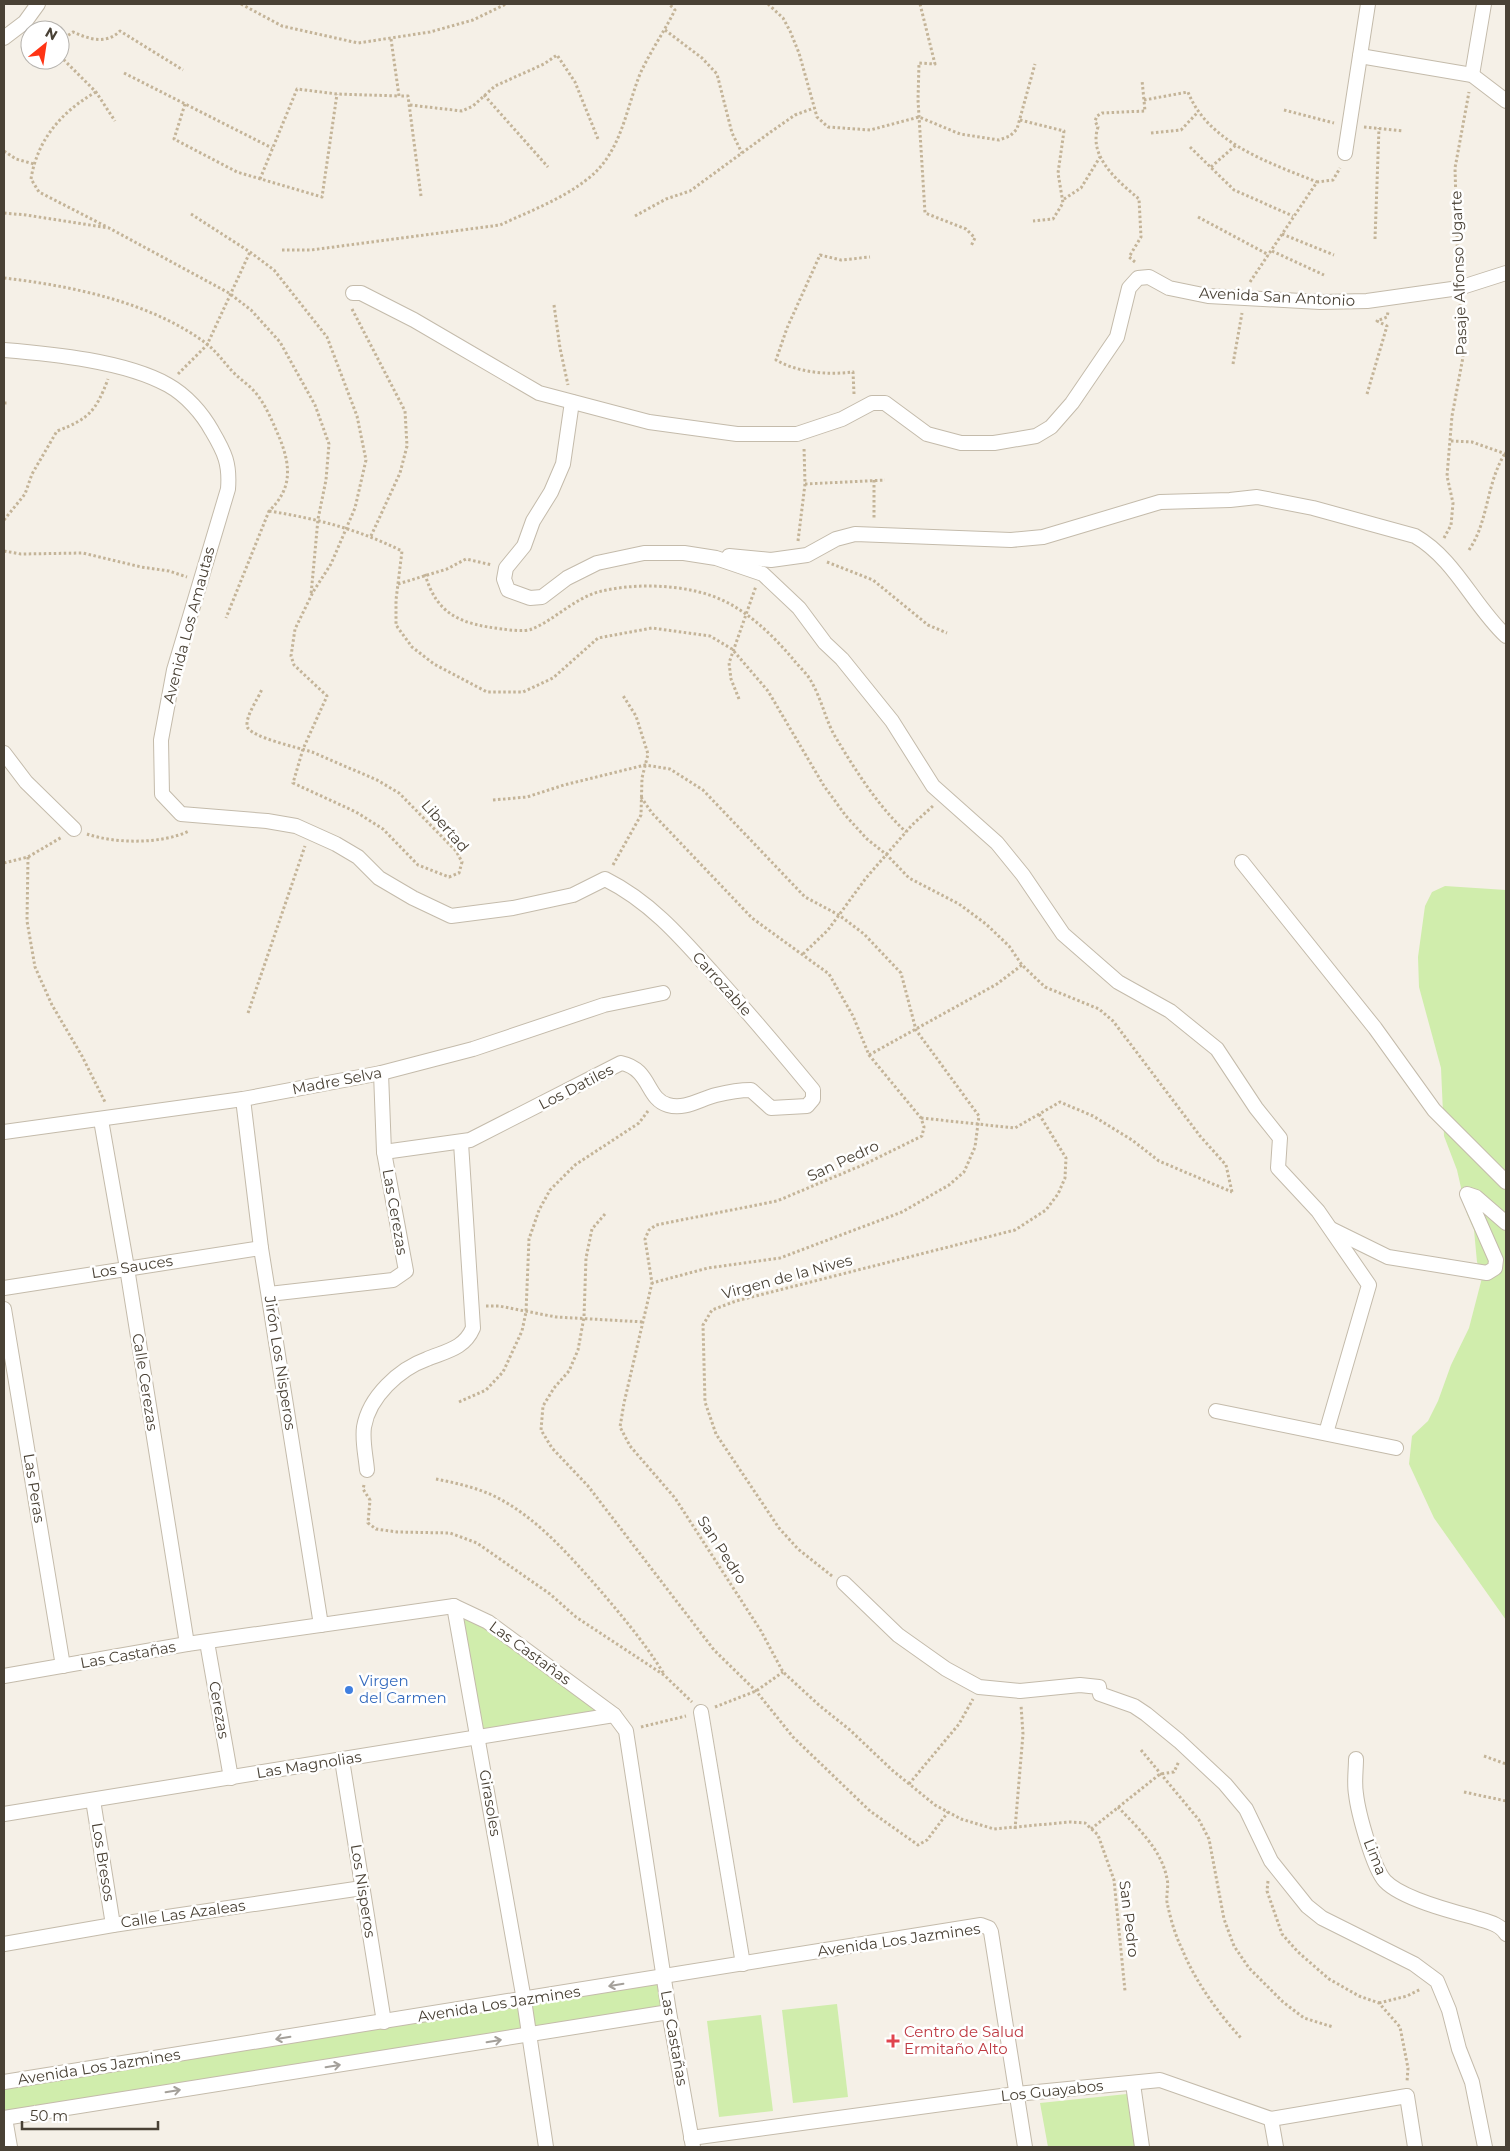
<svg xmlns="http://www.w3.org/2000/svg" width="1510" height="2151" font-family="Montserrat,sans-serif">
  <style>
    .green { fill: #d0edac }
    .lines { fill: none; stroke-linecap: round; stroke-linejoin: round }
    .street-casing { stroke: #c4bbab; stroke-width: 16 }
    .path { stroke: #c4b498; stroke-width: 3; stroke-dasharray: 2.5 2.5; stroke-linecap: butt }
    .street { stroke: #fff; stroke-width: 14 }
    .oneway { stroke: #a4a09a }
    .shop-dot { fill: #3f7fe0; stroke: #fff; stroke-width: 2 }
    .health-dot { fill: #e0444e; stroke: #fff; stroke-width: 2 }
    .labels { text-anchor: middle; stroke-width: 5; stroke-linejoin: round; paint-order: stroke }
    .street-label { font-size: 15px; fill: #494135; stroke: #fff }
    .shop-label { font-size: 15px; fill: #366cbe; stroke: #fff; text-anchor: start }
    .health-label { font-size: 15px; fill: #be3a42; stroke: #fff; text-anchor: start }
  </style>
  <rect width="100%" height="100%" fill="#f5f0e7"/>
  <g class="green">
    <path d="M1445,886L1506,890V1620L1434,1518L1409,1464L1412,1436L1428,1421L1438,1401L1451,1365L1469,1328L1483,1274L1477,1262L1474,1230L1467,1214L1457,1170L1444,1136L1441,1068L1419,987L1418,957L1425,906L1432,892Z"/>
    <path d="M462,1617L473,1620L598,1711L483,1732Z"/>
    <path d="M664,1977L669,2012L4,2118V2082Z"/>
    <path d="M837,2004L848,2097L793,2103L782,2010Z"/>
    <path d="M761,2015L773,2111L719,2117L707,2021Z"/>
    <path d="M1127,2094L1136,2147H1048L1040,2103Z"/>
  </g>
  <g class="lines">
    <g class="street-casing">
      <g id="street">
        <path d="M4,38L25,22L38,4"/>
        <path d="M1360,56L1472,75L1506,101"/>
        <path d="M1472,75L1484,4"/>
        <path d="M1345,153L1368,4"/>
        <path d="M353,293H361L414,320L539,393L649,422L737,434H797L842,419L872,403H885L927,434L961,443H994L1036,436L1051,427L1072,403L1117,337L1129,288L1138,278L1149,277L1169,288L1208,296L1320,302L1367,301L1459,288L1506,273"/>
        <path d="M4,350C53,354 125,361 168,385C186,395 202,413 212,431C225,453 230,464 228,489L174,670L161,740L162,794L181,814L267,821L296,826L336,844L358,857L379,878L413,898L451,916L513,908L573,895L605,879C649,901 679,935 711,971C746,1010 780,1050 813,1090V1099L807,1106L771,1108L751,1090C739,1090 728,1092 716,1095C700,1099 685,1110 668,1105C646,1099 651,1069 621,1063L470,1140L384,1152"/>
        <path d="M572,402L563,464L551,492L533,521L524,546L506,568L504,579L508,590L530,598L542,597L567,578L597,563L644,553H684L716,558L763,574L799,608L825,643L842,659L892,721L933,786L997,843L1023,875L1063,934L1118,982L1170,1011L1217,1049L1256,1108L1280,1138L1278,1168L1318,1211L1369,1285L1326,1433"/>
        <path d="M729,556L771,560L807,555L836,539L855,534L1011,540L1043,537L1160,502L1230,500L1257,497L1313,508L1415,536C1455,559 1473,605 1506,636"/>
        <path d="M4,753L26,782L74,829"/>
        <path d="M1242,862L1375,1028L1434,1110L1506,1182"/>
        <path d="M243,1099L261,1248L321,1625"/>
        <path d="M101,1120L127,1268L187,1644"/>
        <path d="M4,1132L243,1099L381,1073L473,1049L604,1005L663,993"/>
        <path d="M1331,1229L1388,1257L1487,1273L1495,1268L1496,1260L1467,1194L1476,1197L1506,1223"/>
        <path d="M4,1288L261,1248"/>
        <path d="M269,1294L393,1280L406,1271L384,1152L381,1073"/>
        <path d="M4,1309L63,1666"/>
        <path d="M1216,1411L1396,1448"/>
        <path d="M367,1470C366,1457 362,1441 364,1427C369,1397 399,1369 427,1359C446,1351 464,1349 473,1328L461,1143"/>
        <path d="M844,1583L898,1635L946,1669L979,1687L1020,1691L1080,1685L1099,1687L1100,1694L1134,1706L1146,1714L1179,1741L1225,1784L1246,1809L1271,1861L1307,1906L1322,1918L1414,1964L1437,1981L1449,2010L1459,2049L1472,2082L1485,2147"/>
        <path d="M454,1606L524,2000L546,2147"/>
        <path d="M207,1642L231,1778"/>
        <path d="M4,1676L187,1644L454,1606L488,1622L614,1715L626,1731L669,2012L693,2147"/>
        <path d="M701,1712L743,1964"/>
        <path d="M1356,1759C1356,1770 1354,1783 1356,1794C1358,1812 1373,1868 1385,1881C1401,1898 1450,1911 1473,1917C1484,1921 1500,1923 1506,1934"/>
        <path d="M342,1760L384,2022"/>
        <path d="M93,1800L113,1925"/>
        <path d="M4,1814L614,1715"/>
        <path d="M4,1944L113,1925L362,1888"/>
        <path d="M4,2082L981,1925L989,1928L991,1932L1025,2147"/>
        <path d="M1133,2084L1142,2147"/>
        <path d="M4,2118L669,2012"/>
        <path d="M5,2118L10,2147"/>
        <path d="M1271,2119L1276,2147"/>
        <path d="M691,2138L1016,2094L1160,2080L1271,2119L1407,2096L1415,2147"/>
      </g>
    </g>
    <g class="path">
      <path d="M241,4L282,26L358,43L430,32L473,20L506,4"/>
      <path d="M768,4L783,18L790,31L799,53L817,117L828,127L870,130L919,117L960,134L999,140L1010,136L1017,129L1035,64"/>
      <path d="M920,4L935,64L919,63L918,100L925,213L966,229L975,238L971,246"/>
      <path d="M665,30L702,58L717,74L732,133L742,153"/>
      <path d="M391,39L399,96H408L421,196"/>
      <path d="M60,41L73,32C89,39 106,45 120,31L183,70"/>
      <path d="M60,56L96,92L115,121"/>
      <path d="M124,73L272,148"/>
      <path d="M96,92C62,111 37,140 31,179L39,192L107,227"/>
      <path d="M484,95L548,167"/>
      <path d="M1144,100L1188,92C1208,143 1270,163 1317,182"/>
      <path d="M185,104L174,139L237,172L322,197L337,94"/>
      <path d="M410,105L462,111L473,106L495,86L544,64L557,55L575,82L598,139"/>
      <path d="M1284,110L1334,123"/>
      <path d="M1020,120L1064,131L1058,173L1063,203L1053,219L1033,221"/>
      <path d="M1364,127L1403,131"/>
      <path d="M1151,133L1181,130L1198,112"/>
      <path d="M1190,147L1234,190L1293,216"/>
      <path d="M4,151L16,159L34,164"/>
      <path d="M1211,167L1236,145"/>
      <path d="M260,179L297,89L337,94L399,96"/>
      <path d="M1064,199L1081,188L1100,157"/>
      <path d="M4,213L26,215L109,228L229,293L251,310L280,342L315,405L329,444L326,480L318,519L311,595"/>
      <path d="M191,214L250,252L274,270L327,337L357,416L366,460L355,508L331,564L313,592L295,629L291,656L294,665L327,696L303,749L293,783L356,812L383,829L418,865L449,877L459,873L462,862L456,851L399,793L377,780L312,752C300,748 249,737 247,726C246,715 258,699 262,689"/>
      <path d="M635,216L666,199L690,191L772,131L795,115L814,108"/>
      <path d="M1198,217L1269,255"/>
      <path d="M1282,234L1334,255"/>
      <path d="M1375,239L1379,128"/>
      <path d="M282,250H311L500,225C528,212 560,200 585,181C621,155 625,112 640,74C650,52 664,32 675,10L669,4"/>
      <path d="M1272,251L1324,275"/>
      <path d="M1135,262L1129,257L1141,237L1139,199C1118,181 1088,157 1098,127L1095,121L1097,116L1102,113L1145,111L1142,80"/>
      <path d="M1458,272L1455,168L1469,92"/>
      <path d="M4,278C72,286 151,302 207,344C218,353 225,364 235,374C241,380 249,385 255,392C266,405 273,423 280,439C291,467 292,489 269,511L226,618"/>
      <path d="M1250,282L1317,182L1333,180L1340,168"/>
      <path d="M554,305L560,348L568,385"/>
      <path d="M352,309L405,411L407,446L400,473L371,536"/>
      <path d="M1233,364L1242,313"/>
      <path d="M178,374L207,345L250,252"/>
      <path d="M854,394L853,372C828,375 799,373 776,360L787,328L820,255L841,260L870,257"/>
      <path d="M1367,394L1387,326L1377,321L1387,317L1388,312"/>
      <path d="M4,403H7"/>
      <path d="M1451,441L1472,442L1506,454"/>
      <path d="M874,480V519"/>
      <path d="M805,484L885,480"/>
      <path d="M269,511C318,519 357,529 402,551L396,600V625L412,647L434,664L487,692H523L553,678L598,638L652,628L710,636L732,649L768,691L824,786L846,816L867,839L887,855L909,878L959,904L986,924L1009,946L1022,965L1045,987L1099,1009L1113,1021L1200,1136L1226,1165L1232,1192"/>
      <path d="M4,520L25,494L32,474L57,431C89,419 96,411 108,379"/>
      <path d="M1444,538L1451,525L1453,503L1447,476L1452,416L1463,357L1460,303"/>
      <path d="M798,541L805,484L804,447"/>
      <path d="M1469,550C1489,521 1486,482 1506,452"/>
      <path d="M4,551L21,554L83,553L141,567L169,571L187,577"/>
      <path d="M827,562L873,580L928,625L947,633"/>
      <path d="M425,574C437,616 462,624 502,629C510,630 524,632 532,629C554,620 574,599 598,592C629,584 668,584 699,592C738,601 768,630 793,659C799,667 808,674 812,683C822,700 826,722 836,738C856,771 878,806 906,832"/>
      <path d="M398,584L447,569L466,559L492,565"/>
      <path d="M739,699L731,679L729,663L756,586"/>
      <path d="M641,797L652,813L752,918L829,974L853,1016L869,1055L921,1118L924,1127L922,1136L865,1164L777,1201L656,1225L649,1230L645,1239L652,1283L624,1403L620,1427L630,1446L675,1498L761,1631L783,1672L820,1706L850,1730L892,1770L935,1805L961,1819L994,1829L1070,1822L1085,1823L1098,1835L1114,1880L1125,1991"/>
      <path d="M493,800L527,797L564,785L645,765L670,769L703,790L805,897L839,915L864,934L901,973L916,1030L979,1116L975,1147L964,1172L949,1185L902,1212L780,1258L708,1268L652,1283"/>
      <path d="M87,834C116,844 162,844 189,831"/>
      <path d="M28,857L27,921L35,967L52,1005L82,1056L105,1102"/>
      <path d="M4,863L28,857L62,837"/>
      <path d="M613,865L641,815L642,778L648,754L636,716L622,694"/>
      <path d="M803,954L828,930L866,878L912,825L934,805"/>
      <path d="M248,1013L305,846"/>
      <path d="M869,1055L997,984L1022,965"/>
      <path d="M921,1118L1015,1128L1060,1102L1093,1116L1132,1140L1159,1161L1232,1192"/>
      <path d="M605,1214L592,1229L586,1258L584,1317L578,1350L569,1371L554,1388L543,1406L541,1430L552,1448L588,1486L714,1650L756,1691L793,1737L870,1811L918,1845L927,1840L948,1812"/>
      <path d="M486,1306H499L556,1317L644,1322"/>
      <path d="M459,1402L486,1390L503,1372L522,1331L526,1312L529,1239L539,1210L550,1190L575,1165L639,1123L648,1111"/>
      <path d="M436,1479C456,1483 479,1488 498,1498C538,1519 569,1555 599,1589C622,1616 645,1643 664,1674"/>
      <path d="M364,1485L363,1489L370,1500L368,1523L376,1529L397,1532L450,1533L477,1543L550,1594L576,1617L664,1675L692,1702"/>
      <path d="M832,1576L798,1549L779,1528L716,1434L705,1402L703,1325L712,1310L736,1301L1015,1230L1046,1210L1058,1194L1065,1178L1066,1158L1039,1114"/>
      <path d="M715,1707L756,1691L783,1672"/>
      <path d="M641,1727L686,1716"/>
      <path d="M1141,1750L1199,1820L1209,1839L1224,1919L1234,1946L1249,1968L1283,2002L1304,2018L1333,2027"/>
      <path d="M1484,1756L1506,1764"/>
      <path d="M909,1784L959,1724L973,1699"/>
      <path d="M1464,1792L1506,1801"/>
      <path d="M1118,1807C1137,1827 1162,1850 1167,1879C1169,1886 1166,1894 1167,1902C1170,1917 1175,1935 1182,1949C1195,1981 1218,2013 1241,2038"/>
      <path d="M1015,1829L1023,1734L1021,1705"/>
      <path d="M1091,1829L1160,1774L1174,1772L1179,1761"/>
      <path d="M1268,1881L1267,1891L1282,1934L1298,1952L1329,1979L1359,1996L1379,2003L1400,2027L1408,2068L1407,2082"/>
      <path d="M1379,2003L1407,1996L1421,1989"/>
    </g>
    <use href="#street" class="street"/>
  </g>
  <defs><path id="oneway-shaft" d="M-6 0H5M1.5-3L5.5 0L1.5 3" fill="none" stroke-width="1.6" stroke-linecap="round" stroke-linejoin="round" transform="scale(1.25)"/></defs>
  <g class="oneway">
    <use href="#oneway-shaft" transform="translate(616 1985) rotate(171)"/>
    <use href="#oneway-shaft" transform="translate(283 2038) rotate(171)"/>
    <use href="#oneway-shaft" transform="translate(494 2041) rotate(-9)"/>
    <use href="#oneway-shaft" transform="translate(333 2066) rotate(-9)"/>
    <use href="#oneway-shaft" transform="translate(173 2091) rotate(-9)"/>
  </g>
  <circle class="shop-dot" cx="349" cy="1690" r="5"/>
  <path class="health-dot" d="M890.5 2033.5h5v5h5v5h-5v5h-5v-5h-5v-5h5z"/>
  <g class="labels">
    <g class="street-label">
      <text transform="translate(1459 273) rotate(-92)" y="5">Pasaje Alfonso Ugarte</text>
      <text transform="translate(1277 297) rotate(3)" y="5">Avenida San Antonio</text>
      <text transform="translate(189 625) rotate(-75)" y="5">Avenida Los Amautas</text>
      <text transform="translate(445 826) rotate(49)" y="5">Libertad</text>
      <text transform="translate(722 984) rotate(48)" y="5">Carrozable</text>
      <text transform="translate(337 1081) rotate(-11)" y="5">Madre Selva</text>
      <text transform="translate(576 1087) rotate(-27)" y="5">Los Datiles</text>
      <text transform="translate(843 1161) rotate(-25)" y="5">San Pedro</text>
      <text transform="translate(395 1212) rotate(80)" y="5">Las Cerezas</text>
      <text transform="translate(132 1267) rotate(-9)" y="5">Los Sauces</text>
      <text transform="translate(787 1277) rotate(-15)" y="5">Virgen de la Nives</text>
      <text transform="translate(280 1363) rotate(81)" y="5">Jirón Los Nisperos</text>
      <text transform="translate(145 1382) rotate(81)" y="5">Calle Cerezas</text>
      <text transform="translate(34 1488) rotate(81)" y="5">Las Peras</text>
      <text transform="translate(722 1550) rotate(57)" y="5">San Pedro</text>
      <text transform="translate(530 1653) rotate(36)" y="5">Las Castañas</text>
      <text transform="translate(128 1655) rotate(-10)" y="5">Las Castañas</text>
      <text transform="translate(219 1710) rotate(80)" y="5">Cerezas</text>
      <text transform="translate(309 1765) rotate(-9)" y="5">Las Magnolias</text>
      <text transform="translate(490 1803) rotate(80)" y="5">Girasoles</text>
      <text transform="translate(1375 1857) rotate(68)" y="5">Lima</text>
      <text transform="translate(103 1862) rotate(81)" y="5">Los Bresos</text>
      <text transform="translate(363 1891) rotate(81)" y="5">Los Nisperos</text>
      <text transform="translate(183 1914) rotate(-8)" y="5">Calle Las Azaleas</text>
      <text transform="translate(1129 1919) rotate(83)" y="5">San Pedro</text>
      <text transform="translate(899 1940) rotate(-8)" y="5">Avenida Los Jazmines</text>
      <text transform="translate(499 2004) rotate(-9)" y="5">Avenida Los Jazmines</text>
      <text transform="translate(674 2038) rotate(80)" y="5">Las Castañas</text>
      <text transform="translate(99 2067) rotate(-9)" y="5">Avenida Los Jazmines</text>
      <text transform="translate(1052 2091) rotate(-6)" y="5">Los Guayabos</text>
    </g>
    <g class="shop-label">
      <text x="359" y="1686">Virgen<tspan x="359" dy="17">del Carmen</tspan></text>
    </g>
    <g class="health-label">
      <text x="904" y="2037">Centro de Salud<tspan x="904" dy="17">Ermitaño Alto</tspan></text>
    </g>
  </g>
  <rect width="1510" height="2151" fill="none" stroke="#494135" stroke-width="10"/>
  <g transform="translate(45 45) rotate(30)"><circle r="24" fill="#ffffff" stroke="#b6b3ae"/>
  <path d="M0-4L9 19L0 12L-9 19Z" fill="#ff3414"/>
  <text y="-8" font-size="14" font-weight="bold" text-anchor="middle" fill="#494135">N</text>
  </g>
  <path d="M22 2121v8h136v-8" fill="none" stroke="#494135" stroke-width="2.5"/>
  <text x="30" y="2121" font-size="15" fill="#494135" stroke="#ffffff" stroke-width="4" paint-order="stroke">50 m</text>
</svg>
